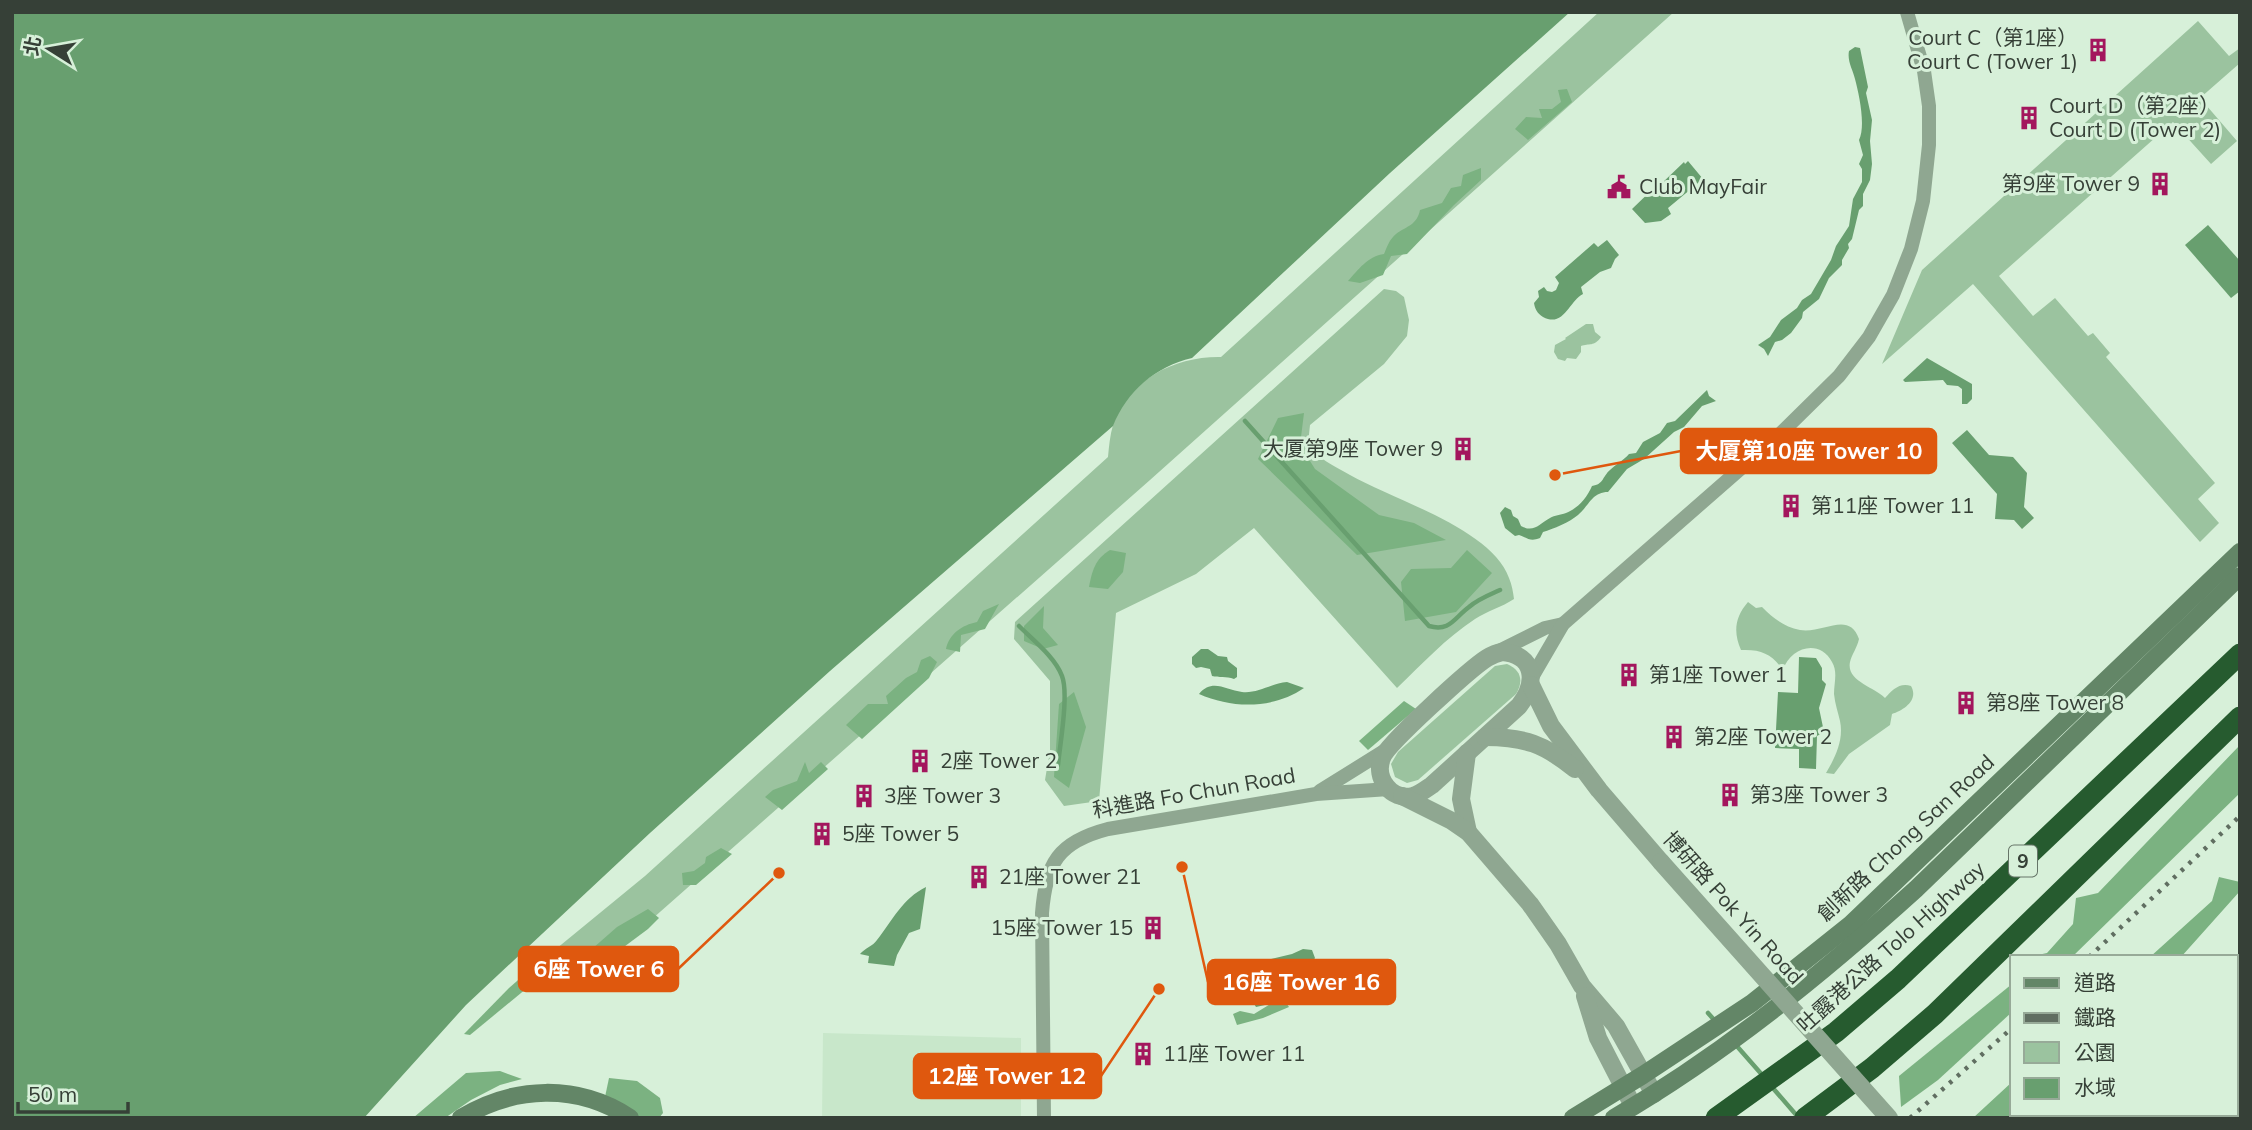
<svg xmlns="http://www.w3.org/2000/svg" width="2252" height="1130" font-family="Mulish,'Noto Sans TC',sans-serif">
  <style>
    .built { fill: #c8e7ca }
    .green { fill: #9bc39f }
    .forest { fill: #7bb281 }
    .water { fill: #689f6f }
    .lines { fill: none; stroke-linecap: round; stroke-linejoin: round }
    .stream { stroke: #689f6f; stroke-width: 4.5 }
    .minor { stroke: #8fa791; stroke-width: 14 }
    .tertiary { stroke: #8fa791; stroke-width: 18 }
    .secondary { stroke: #638667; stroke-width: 18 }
    .motorway { stroke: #265b2f; stroke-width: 21 }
    .rail { stroke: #606e61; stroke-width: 4.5; stroke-dasharray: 3.5 7; stroke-linecap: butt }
    .tertiary-bridge { stroke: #8fa791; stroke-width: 18 }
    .labels { text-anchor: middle; stroke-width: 6; stroke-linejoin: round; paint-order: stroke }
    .shield { fill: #d7f0d9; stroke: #667568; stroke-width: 2 }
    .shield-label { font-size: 19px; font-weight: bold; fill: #364037 }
    .poi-label { font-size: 21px; fill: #364037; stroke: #d7f0d9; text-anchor: start }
    .street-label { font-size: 21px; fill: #364037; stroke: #d7f0d9 }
    .leader { fill: none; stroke: #df580e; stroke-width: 2.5 }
    .callout-dot { fill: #df580e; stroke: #d7f0d9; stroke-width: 2.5 }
    .callout { fill: #df580e; stroke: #df580e; stroke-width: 2.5 }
    .callout-label { font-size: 23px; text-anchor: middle; font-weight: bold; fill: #fff }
  </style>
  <rect width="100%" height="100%" fill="#d7f0d9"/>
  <path class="built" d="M823,1033L1021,1038V1118H822Z"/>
  <g class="green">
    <path d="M1599,12H1674L1150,480L618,949L544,990L534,967L645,876L1108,457C1109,446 1110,435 1113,425C1128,379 1176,356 1221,357Z"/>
    <path d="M2198,21L2229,56L2240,48V63L2200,98L2237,141L2211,164L2173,122L1999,276L2033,316L2055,298L2088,336L2093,333L2110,353L2106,357L2215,483L2198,499L2219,523L2200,542L1973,284L1882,364L1922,270Z"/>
    <path d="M1384,289L1396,291L1404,297L1409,320L1407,336L1384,364L1310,425L1308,444C1319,460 1333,465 1350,475C1394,500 1492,529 1509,578C1512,585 1513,592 1514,599C1502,607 1487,611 1475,619C1446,638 1422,664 1397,688L1254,528L1196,574L1116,613L1099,801L1064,806L1045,780L1050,750V681L1014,639L1015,622Z"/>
    <path d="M1586,324H1593L1595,332L1601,337C1594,347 1589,343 1581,346V352L1576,359L1567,358L1565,361L1558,359L1554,352L1555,345L1566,339L1565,338Z"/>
    <path d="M1748,602L1756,608L1762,607C1773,618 1784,627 1800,630C1823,634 1849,610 1859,639C1857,648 1852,654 1850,662C1846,681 1874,687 1885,698C1892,690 1900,682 1911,686C1919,700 1904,710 1892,714L1890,725L1849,754L1834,774L1826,773C1835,758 1844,740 1840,721C1838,712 1835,704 1834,694C1834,683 1838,672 1832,662C1819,638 1790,648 1783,670C1772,654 1761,649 1741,650C1733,632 1735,617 1748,602Z"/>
    <path d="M1507,664C1521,670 1524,681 1516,694L1418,780L1407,783L1395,777L1391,764L1398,752L1495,666Z"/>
  </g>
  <g class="forest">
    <path d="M1567,89L1572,102L1528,140L1515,129L1526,117L1542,118L1539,109H1552L1561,102L1558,90Z"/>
    <path d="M1481,168V180L1454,205L1407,254L1391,256L1383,275L1360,283L1348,281C1358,270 1368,256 1384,254C1387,247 1389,240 1396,234C1407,226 1417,225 1420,210L1442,203L1451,188L1461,186L1463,175Z"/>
    <path d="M1304,413L1300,445L1315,469L1379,515L1414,523L1446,540L1357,555L1258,459L1278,418Z"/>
    <path d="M1110,550L1126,553L1123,572L1108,589L1089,587C1092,571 1095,559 1110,550Z"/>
    <path d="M1467,550L1492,573L1456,612L1405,621L1401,582L1411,569L1451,568Z"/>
    <path d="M999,604L985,629L961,635L960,652L946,649C949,634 962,625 977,622L983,611Z"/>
    <path d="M1044,606L1043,628L1058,645L1043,649L1024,641V626Z"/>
    <path d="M930,656L937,662L929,678L862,739L846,725L868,704H888L886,696L906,678L917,672L921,660Z"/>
    <path d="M1074,692L1086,727L1069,788L1054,777L1059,704Z"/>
    <path d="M1404,701L1416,709L1368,750L1359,741Z"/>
    <path d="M2240,745V793L2072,957H2029L2047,953L2073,924L2076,898L2098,893Z"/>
    <path d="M805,762L809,773L821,762L828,769L782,810L765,797L773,790L797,781Z"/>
    <path d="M721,848L732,854L696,885H683L682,873L694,871L705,863L706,857Z"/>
    <path d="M2219,877L2240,882V891L2181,957H2150L2212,901Z"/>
    <path d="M648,909L659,918L648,929L601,964L584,956L617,927Z"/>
    <path d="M533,967L538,979L470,1035L464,1034L509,988Z"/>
    <path d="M2012,984V1012L1938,1080L1901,1107L1899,1076Z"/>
    <path d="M1282,997L1289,1007L1263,1018L1237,1025L1233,1014L1240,1011L1254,1014Z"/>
    <path d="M500,1071L522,1079L500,1085L471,1100L445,1118H413L466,1073Z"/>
    <path d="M609,1078L637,1081L660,1098L663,1113L659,1118H617L605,1097Z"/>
    <path d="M2012,1082V1114H2017L2013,1118H1973Z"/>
  </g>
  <g class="water">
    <path d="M12,12H1570L1390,173L1192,358C1155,367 1127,391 1113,426L830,671L650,833L466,1005L364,1118H12Z"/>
    <path d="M1855,47L1860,48L1868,87L1866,93L1872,120L1870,141L1872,164L1870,180L1863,194V206L1859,210L1852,239L1848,244L1849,248L1842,260V265L1829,278L1819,299L1803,312L1802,318L1791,333L1782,340L1775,342L1768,356L1764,349L1758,345L1770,337L1781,320L1797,308L1802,300L1811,294L1831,260L1836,246L1849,226L1853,199L1862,182V169L1859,164L1863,155L1859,140C1866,126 1859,94 1855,79C1853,70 1847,61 1849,51Z"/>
    <path d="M1688,161L1703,179L1668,208L1671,214L1661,221L1645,223L1632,209L1658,184L1660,185L1684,162L1685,164Z"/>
    <path d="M2208,225L2240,261V291L2231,298L2185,245Z"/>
    <path d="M1607,240L1619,255L1615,259L1611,268L1600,272L1581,287L1583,294C1569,301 1564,328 1543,317C1537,313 1535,309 1534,303L1539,297L1538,291L1544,287L1547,291L1552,292L1556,290L1559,283L1555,277L1594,243L1598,247Z"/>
    <path d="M1927,358L1972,384V399L1967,404H1962V389L1958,386L1947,385L1943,380L1905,382L1903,380Z"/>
    <path d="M1707,390L1709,396L1716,401L1702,406L1684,427L1674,432L1644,459L1627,469L1608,492C1592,492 1589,506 1578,515C1570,522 1553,529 1543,532L1540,538C1530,542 1528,538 1519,535L1515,536L1505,528L1500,513L1505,507L1511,510L1513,516L1518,519L1521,526C1534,533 1539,524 1550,518C1555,515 1560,515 1566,513C1577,509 1587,498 1592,486C1604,484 1602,477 1610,470C1616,464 1623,461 1629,454L1636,453L1643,442L1660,433L1667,423L1675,421Z"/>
    <path d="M1967,430L1989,455L2013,457L2027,473L2024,507L2034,518L2022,529L2014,520L1995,519L1997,494L1952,443Z"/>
    <path d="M1201,649H1208L1218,656L1227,657L1228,661L1237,668V677L1234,679C1226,676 1219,678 1212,676L1210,669L1201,667L1196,668L1192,664V657Z"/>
    <path d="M1799,657L1816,658L1822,668V680L1826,684L1819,708L1824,732L1817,736L1816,769L1799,768V749L1775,748L1778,692L1798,693Z"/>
    <path d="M1287,682L1304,688C1273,709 1233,709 1199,694C1212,678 1226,690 1242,692C1257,694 1272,683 1287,682Z"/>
    <path d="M926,887L920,929L909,933L897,955L894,966L868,963L869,956L860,954C865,948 873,946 877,940C892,921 903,898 926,887Z"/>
    <path d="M1303,949L1312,950L1315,958L1305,975L1265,1005L1256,1007L1253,1002L1260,991L1258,980L1263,961L1292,954Z"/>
  </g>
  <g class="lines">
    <g class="stream">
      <path d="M1245,421L1429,626C1450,632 1454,618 1469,607C1478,599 1489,595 1500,590"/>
      <path d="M1019,626C1033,640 1055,657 1062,676C1069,694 1060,744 1058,765"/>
      <path d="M1708,1013L1716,1022"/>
      <path d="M1735,1044L1764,1077"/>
      <path d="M1772,1087L1798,1117"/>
    </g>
    <g class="minor">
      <path d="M1495,653L1545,628L1563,624"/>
      <path d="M1531,679L1563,624L1779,435L1839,376L1869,337L1893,295L1911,249L1923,201L1929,145V106L1924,71L1907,12"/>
      <path d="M1320,791L1389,748"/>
      <path d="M1044,1118L1042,913C1046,863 1058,842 1108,829L1316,794L1389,789"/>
    </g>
    <g class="tertiary">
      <path d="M1502,652C1536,655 1537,683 1519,706L1432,785C1426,789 1420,794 1413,796C1391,801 1374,778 1382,758C1387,744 1471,668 1487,658C1492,655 1496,653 1502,652Z"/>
      <path d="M1531,685L1551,726L1599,790L1661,862"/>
      <path d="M1485,737C1525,737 1544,744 1575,769"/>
      <path d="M1467,753L1461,799L1468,832"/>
      <path d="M1402,796L1452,821L1468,832L1530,904L1558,944L1582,986L1616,1026L1654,1094"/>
      <path d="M1585,996L1598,1038L1633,1106"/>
    </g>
    <g class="secondary">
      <path d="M461,1118C514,1086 577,1083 630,1118"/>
      <path d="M1573,1118L1643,1075L1752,1003L1851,924L2240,552"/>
      <path d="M1614,1118C1724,1054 1822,974 1916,889L2240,576"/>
    </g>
    <g class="motorway">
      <path d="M1716,1118L1836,1032L1898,979L2240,654"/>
      <path d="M1805,1118L1872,1068L1935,1014L2240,717"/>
    </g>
    <g class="rail">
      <path d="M2089,957L2240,816"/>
      <path d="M1910,1118L2012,1028"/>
    </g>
    <path class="tertiary-bridge" d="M1661,862L1889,1118"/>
  </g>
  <defs>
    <g id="building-bare" transform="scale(1.89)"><path d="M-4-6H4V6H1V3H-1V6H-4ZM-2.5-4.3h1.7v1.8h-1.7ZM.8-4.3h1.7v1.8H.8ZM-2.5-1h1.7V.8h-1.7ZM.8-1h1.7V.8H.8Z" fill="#a3165d" stroke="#d7f0d9" stroke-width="2.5" paint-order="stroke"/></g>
    <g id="civic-bare" transform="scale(1.89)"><path d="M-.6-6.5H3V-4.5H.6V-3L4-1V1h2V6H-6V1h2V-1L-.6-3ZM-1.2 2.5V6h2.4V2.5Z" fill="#a3165d" stroke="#d7f0d9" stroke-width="2.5" paint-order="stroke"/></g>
  </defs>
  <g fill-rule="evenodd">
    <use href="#building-bare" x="2098" y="50"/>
    <use href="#building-bare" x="2029" y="118"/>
    <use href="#building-bare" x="2160" y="184"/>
    <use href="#civic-bare" x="1619" y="187"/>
    <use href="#building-bare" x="1463" y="449"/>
    <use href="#building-bare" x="1791" y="506"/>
    <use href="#building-bare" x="1629" y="675"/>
    <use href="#building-bare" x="1966" y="703"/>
    <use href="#building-bare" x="1674" y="737"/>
    <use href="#building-bare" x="920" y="761"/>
    <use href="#building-bare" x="1730" y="795"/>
    <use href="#building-bare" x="864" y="796"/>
    <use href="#building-bare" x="822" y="834"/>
    <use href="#building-bare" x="979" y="877"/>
    <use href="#building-bare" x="1153" y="928"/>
    <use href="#building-bare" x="1143" y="1054"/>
  </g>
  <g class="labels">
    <rect class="shield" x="2009" y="845.5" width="28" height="31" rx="5"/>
    <g class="shield-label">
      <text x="2023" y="868">9</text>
    </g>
    <g class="poi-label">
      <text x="2078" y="45" text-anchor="end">Court C（第1座）<tspan x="2078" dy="24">Court C (Tower 1)</tspan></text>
      <text x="2049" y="113">Court D（第2座）<tspan x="2049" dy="24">Court D (Tower 2)</tspan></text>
      <text x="2140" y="191" text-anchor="end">第9座 Tower 9</text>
      <text x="1639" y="194">Club MayFair</text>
      <text x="1443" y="456" text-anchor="end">大厦第9座 Tower 9</text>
      <text x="1811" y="513">第11座 Tower 11</text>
      <text x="1649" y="682">第1座 Tower 1</text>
      <text x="1986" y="710">第8座 Tower 8</text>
      <text x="1694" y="744">第2座 Tower 2</text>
      <text x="940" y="768">2座 Tower 2</text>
      <text x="1750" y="802">第3座 Tower 3</text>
      <text x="884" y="803">3座 Tower 3</text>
      <text x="842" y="841">5座 Tower 5</text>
      <text x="999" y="884">21座 Tower 21</text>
      <text x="1133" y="935" text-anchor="end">15座 Tower 15</text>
      <text x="1163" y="1061">11座 Tower 11</text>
    </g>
    <g class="street-label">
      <text transform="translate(1194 793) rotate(-10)" y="7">科進路 Fo Chun Road</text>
      <text transform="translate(1906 838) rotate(-43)" y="7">創新路 Chong San Road</text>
      <text transform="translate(1733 908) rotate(48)" y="7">博研路 Pok Yin Road</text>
      <text transform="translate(1891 947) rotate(-42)" y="7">吐露港公路 Tolo Highway</text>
    </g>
  </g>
  <path class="leader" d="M1555 475L1681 451M779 873L678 969M1182 867L1208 982M1159 989L1101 1076"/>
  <g class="callout-dot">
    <circle cx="1555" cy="475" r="7"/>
    <circle cx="779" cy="873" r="7"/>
    <circle cx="1182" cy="867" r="7"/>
    <circle cx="1159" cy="989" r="7"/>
  </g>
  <g class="callout">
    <rect x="1681" y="429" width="255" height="44" rx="7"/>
    <rect x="519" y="947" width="159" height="44" rx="7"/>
    <rect x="1208" y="960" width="187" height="44" rx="7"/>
    <rect x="914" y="1054" width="187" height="44" rx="7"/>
  </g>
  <g class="callout-label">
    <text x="1809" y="459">大厦第10座 Tower 10</text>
    <text x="599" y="977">6座 Tower 6</text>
    <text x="1301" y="990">16座 Tower 16</text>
    <text x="1007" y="1084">12座 Tower 12</text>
  </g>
  <rect width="2252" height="1130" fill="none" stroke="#364037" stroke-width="28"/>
  <rect x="2010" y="955" width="228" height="161" fill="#d7f0d9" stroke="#97aa98" stroke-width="2"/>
  <rect x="2024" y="978" width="35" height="10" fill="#638667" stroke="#97aa98" stroke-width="2"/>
  <text x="2074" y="990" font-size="21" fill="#364037">道路</text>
  <rect x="2024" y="1013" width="35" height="10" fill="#606e61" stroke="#97aa98" stroke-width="2"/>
  <text x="2074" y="1025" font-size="21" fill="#364037">鐵路</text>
  <rect x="2024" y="1042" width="35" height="21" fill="#9bc39f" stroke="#97aa98" stroke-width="2"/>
  <text x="2074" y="1060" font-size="21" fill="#364037">公園</text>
  <rect x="2024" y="1078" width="35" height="21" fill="#689f6f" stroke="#97aa98" stroke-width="2"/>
  <text x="2074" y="1095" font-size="21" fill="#364037">水域</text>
  <g transform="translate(49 49) rotate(281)" stroke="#d7f0d9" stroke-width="5" paint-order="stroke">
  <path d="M0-5L12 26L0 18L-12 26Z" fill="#364037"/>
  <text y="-10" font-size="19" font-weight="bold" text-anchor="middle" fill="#364037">北</text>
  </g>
  <path d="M18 1102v10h110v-10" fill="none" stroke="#364037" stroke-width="3.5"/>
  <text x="28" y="1102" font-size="21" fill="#364037" stroke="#d7f0d9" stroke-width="5" paint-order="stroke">50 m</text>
</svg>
